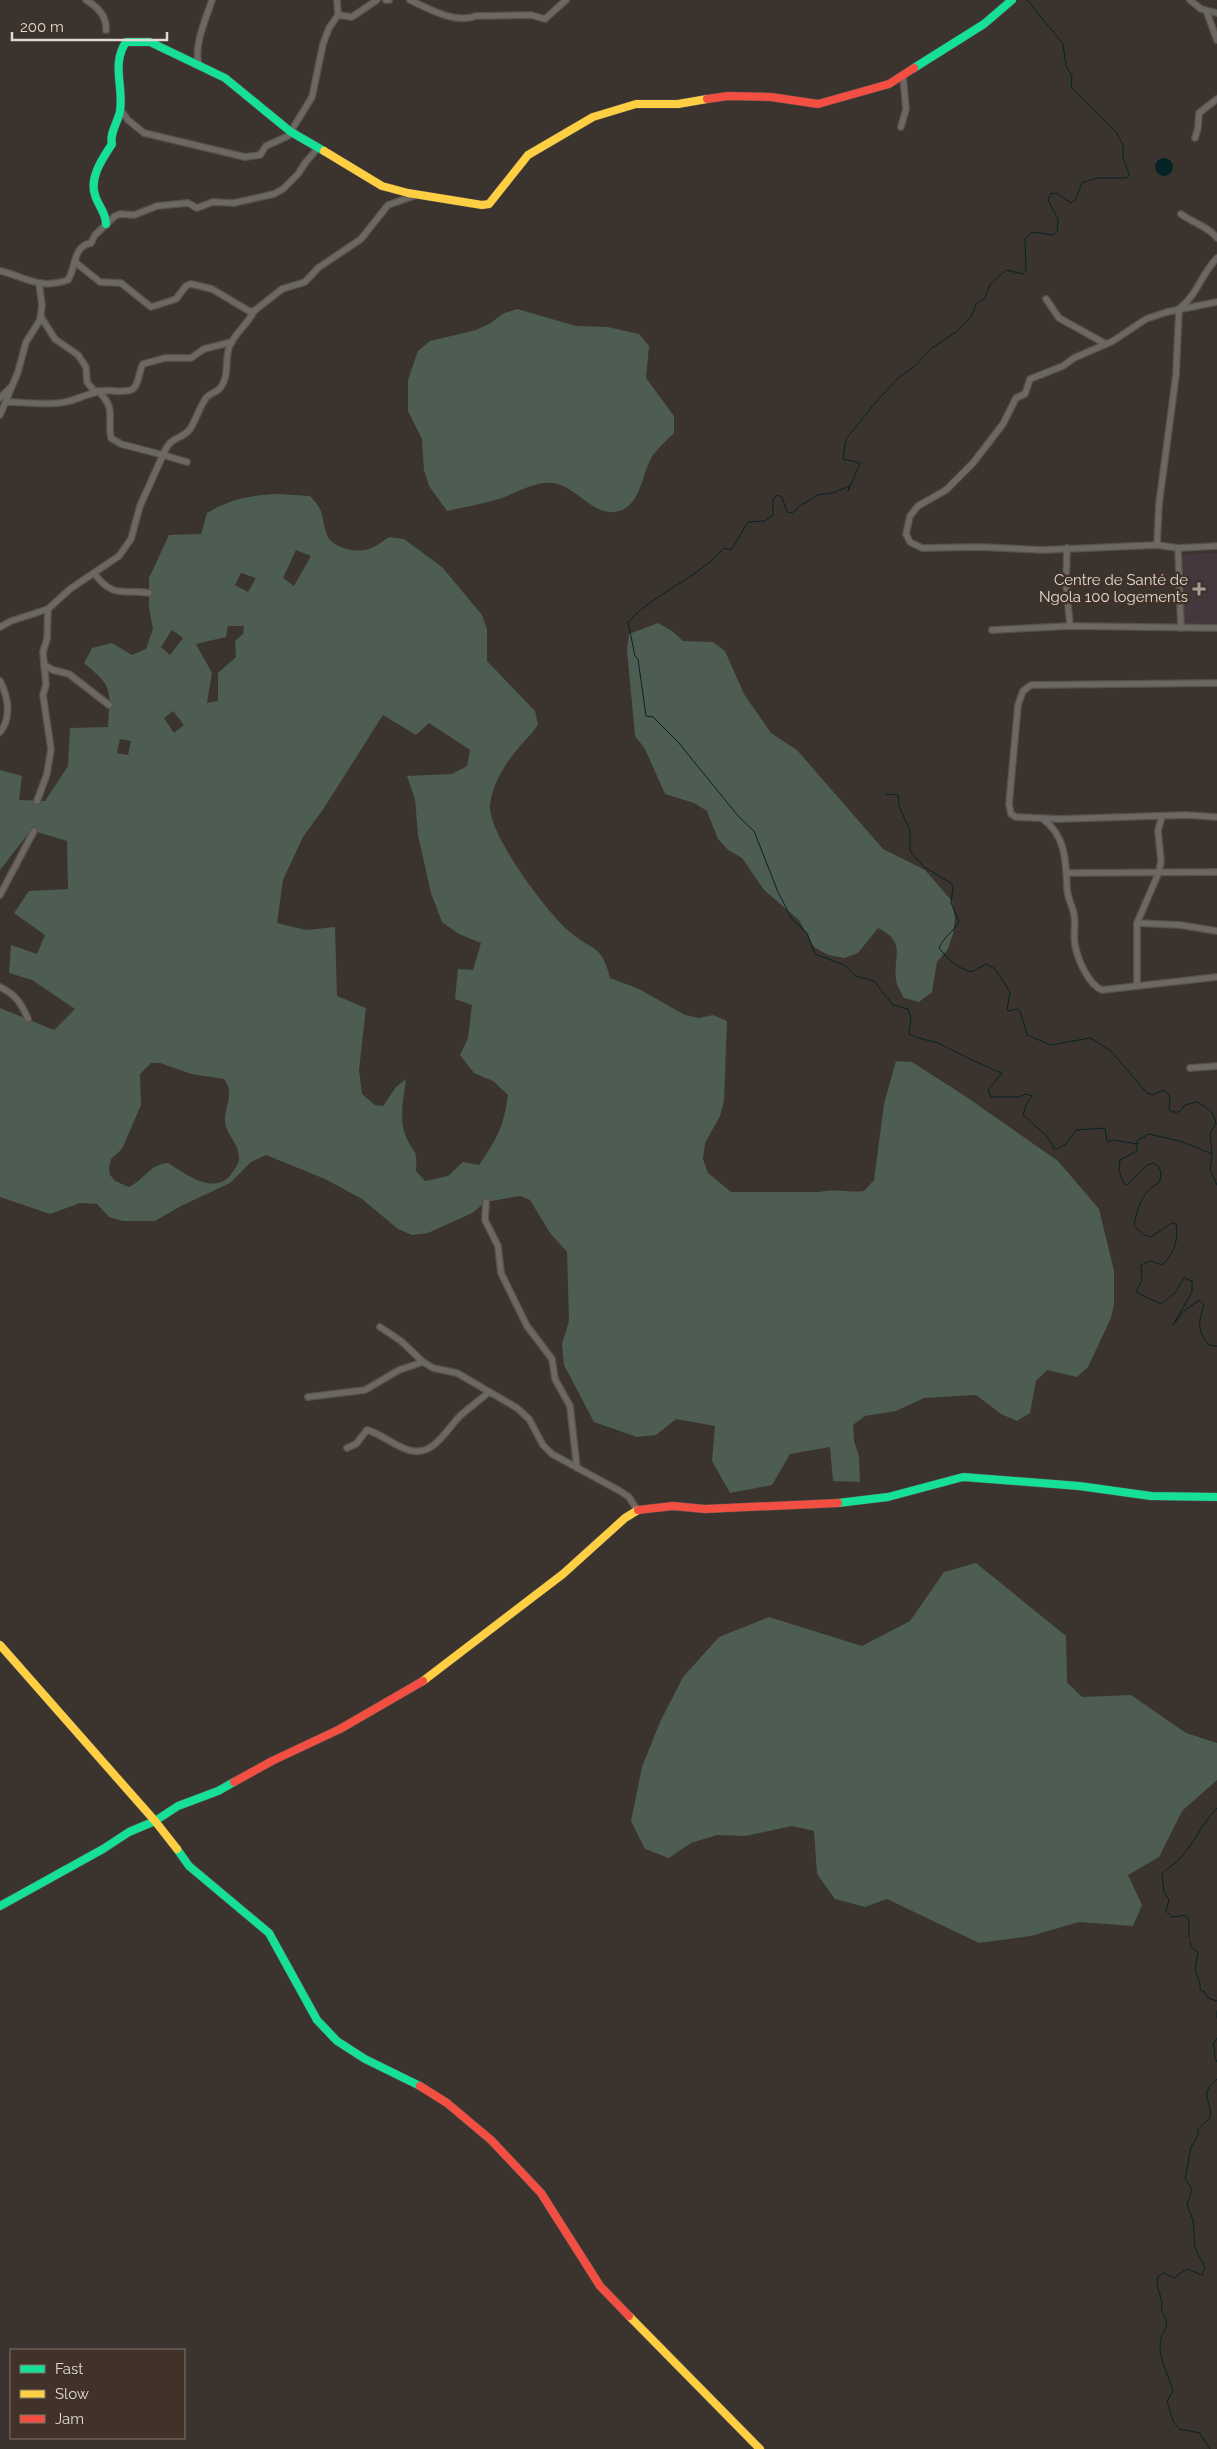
<svg xmlns="http://www.w3.org/2000/svg" width="1217" height="2449" font-family="Raleway,sans-serif">
  <style>
    .medical { fill: #46363e }
    .green { fill: #4d5d52; fill-rule: evenodd }
    .water { fill: #052325 }
    .lines { fill: none; stroke-linecap: round; stroke-linejoin: round }
    .stream { stroke: #052325; stroke-width: 1 }
    .street-casing { stroke: #57514b; stroke-width: 8 }
    .fast-casing { stroke: #57514b; stroke-width: 9 }
    .slow-casing { stroke: #57514b; stroke-width: 9 }
    .jam-casing { stroke: #57514b; stroke-width: 9 }
    .street { stroke: #6c6763; stroke-width: 5.5 }
    .fast { stroke: #16e098; stroke-width: 8 }
    .slow { stroke: #ffcf43; stroke-width: 8 }
    .jam { stroke: #f24e42; stroke-width: 8 }
    .poi-dot { fill: #a79e98; stroke: #403228; stroke-width: 2 }
    .labels { text-anchor: middle; stroke-width: 5; stroke-linejoin: round; paint-order: stroke }
    .poi-label { font-size: 15px; fill: #e1d8d1; stroke: #403228; text-anchor: end }
  </style>
  <rect width="100%" height="100%" fill="#3a332e"/>
  <path class="medical" d="M1217,553V625L1183,626L1181,554Z"/>
  <g class="green">
    <path d="M517,309L576,326L608,327L639,334L649,346L646,378L674,416V433C667,440 659,447 653,455C642,472 642,501 622,510C595,521 578,486 553,483C533,481 514,495 495,500C479,505 463,507 447,511L429,486L424,470L422,439L408,411V380L418,351L430,341L476,330L491,323L502,314Z"/>
    <path d="M279,494L310,496C326,513 320,515 327,535C333,549 356,553 369,549C376,547 383,541 389,537L404,539L442,567L482,615L487,629V661L535,711L538,725C531,735 523,742 516,751C504,765 492,786 490,805C487,833 548,914 570,932C592,951 602,944 610,978L639,989L685,1015L699,1018L713,1015L727,1021L724,1100L720,1116L705,1143L703,1159L708,1173L731,1192H820C836,1188 848,1193 864,1191L874,1180L884,1104L896,1061L912,1062L965,1096L1058,1161L1099,1209L1114,1271V1304L1111,1318L1088,1367L1077,1377L1047,1370L1036,1381L1030,1413L1017,1421L1001,1414L976,1395L924,1398L896,1411L865,1416L853,1425L854,1441L859,1456L860,1482L833,1481L830,1447L790,1454L772,1485L730,1493L712,1461L715,1426L676,1419L656,1435L637,1437L594,1422L564,1365L562,1344L569,1321L567,1252L550,1233L530,1200L520,1196L486,1202L472,1213L428,1233L412,1235L398,1229L362,1199L325,1179L266,1155L251,1162L230,1183L181,1206L155,1221H123L109,1217L97,1204L80,1203L50,1214L0,1197V1008L54,1030L75,1009L32,980L9,973L11,945L37,954L45,935L14,913L29,891L68,889L67,841L31,830L0,870V770L22,776L19,800L45,801L68,766L70,728L108,727C110,689 114,688 84,663L92,648L112,643L132,655L146,649L153,629L149,608V578L169,535L201,534L207,513C231,499 251,495 279,494ZM296,550L311,556L294,586L283,578ZM241,573L256,578L248,592L235,585ZM228,626H244L243,634L235,641L236,657L218,673V701L207,703L212,673L196,644L226,637ZM172,630L183,638L170,655L161,647ZM173,711L184,725L174,733L164,718ZM383,715L416,735L429,723L470,750L467,766L452,774L407,776L415,799L418,835L431,893L442,922L459,934L481,943L473,970L458,969L455,999L472,1005L468,1038L460,1055L474,1073L493,1081L508,1095C504,1126 497,1139 479,1165L463,1162L448,1176L425,1181L416,1171C418,1145 412,1154 405,1134C399,1118 404,1096 406,1079L396,1087L383,1106L375,1105L362,1094L359,1070L366,1008L337,996L335,927L306,930L277,923L283,880L303,837L324,808ZM120,739L131,741L128,755L117,753ZM151,1063H160L191,1074L224,1079C235,1093 225,1104 225,1120C225,1133 238,1142 239,1156C240,1163 236,1167 232,1173C215,1197 186,1174 168,1163C150,1164 144,1180 129,1187L115,1181L110,1175L109,1167L111,1159L122,1149L141,1105L140,1074Z"/>
    <path d="M658,623L672,631L683,641L713,642L725,651L744,694L771,733L797,750L883,849L925,870L952,901L955,919L953,934L948,949L937,962L932,992L919,1002L904,998C901,992 896,985 896,979C893,954 907,943 878,928L858,953L844,958L828,955L814,947L799,920L764,890L742,858L728,850L718,839L707,811L694,803L665,794L645,749L635,736L627,650L629,634Z"/>
    <path d="M976,1563L1066,1636L1067,1682L1082,1697L1131,1695L1186,1733L1217,1743V1780L1182,1811L1159,1857L1128,1875L1142,1905L1133,1926L1079,1922L1031,1936L979,1943L887,1899L865,1907L835,1899L817,1874L814,1831L792,1826L745,1836L717,1835L691,1843L669,1858L645,1849L631,1821L642,1767L660,1722L683,1677L719,1637L769,1617L862,1646L910,1621L944,1572Z"/>
  </g>
  <circle class="water" cx="1164" cy="167" r="9"/>
  <g class="lines">
    <g class="stream">
      <path d="M1027,0L1063,44L1066,66L1072,76L1071,87L1116,132L1123,145V157L1129,174L1127,178H1097L1082,183L1075,200L1071,203L1058,194L1051,193L1048,200L1058,219L1057,232L1053,235L1032,232L1025,239L1026,270L1023,274L1006,270L990,285L985,298L976,304L971,317L956,332L932,348L915,366L898,378L875,403L846,439L843,459L860,463L848,491L849,486L833,493L818,495L800,506L792,513L787,512L782,497L777,495L773,499V515L765,521L748,522L731,550L724,548C698,579 655,592 628,622L635,656L638,659L646,716L653,717L678,742L739,817L754,831L778,892L792,919L807,933L815,954L844,965L856,976L874,981L893,1005L908,1009L911,1018L909,1034C920,1040 932,1040 942,1045C962,1055 982,1065 1002,1073L988,1090L991,1097H1018L1026,1094L1032,1096L1026,1105L1023,1115L1047,1136L1055,1150L1066,1144L1076,1130L1105,1128L1107,1142L1113,1140L1137,1144V1151L1120,1160L1119,1170L1123,1183L1127,1185L1147,1165L1154,1163C1162,1168 1162,1175 1159,1183C1142,1191 1137,1209 1134,1226L1143,1234L1151,1237L1172,1223L1176,1224C1178,1242 1175,1252 1162,1265L1150,1261L1141,1265L1142,1280L1136,1292L1161,1304L1175,1293L1184,1278L1192,1281V1292L1173,1325L1184,1311L1199,1300L1204,1305C1198,1322 1197,1331 1209,1345L1217,1346"/>
      <path d="M886,794L898,795L899,806L910,831V851L924,867L951,883L953,887L951,903L959,921C954,932 944,936 939,948C948,959 958,969 972,972L986,964L995,969L1010,992L1007,1010L1009,1011L1017,1009L1020,1011L1027,1035L1051,1045L1090,1038L1110,1050L1147,1093L1152,1095L1164,1090L1170,1096L1169,1110L1171,1112H1179L1185,1105L1197,1102C1207,1108 1214,1111 1216,1124L1210,1133L1212,1154L1210,1170L1217,1185"/>
      <path d="M1137,1144L1138,1140L1149,1134L1183,1142L1212,1154"/>
      <path d="M1189,1937V1921L1186,1915L1172,1917L1166,1911L1169,1900L1164,1892L1162,1874C1168,1867 1176,1864 1182,1856C1195,1841 1203,1823 1217,1808"/>
      <path d="M1190,1941L1191,1947L1198,1952L1195,1970L1200,1984V1990L1204,1991L1208,1998L1217,2001"/>
      <path d="M1217,2011V2018"/>
      <path d="M1217,2038L1213,2045C1216,2050 1213,2055 1217,2062"/>
      <path d="M1210,2449L1200,2433L1179,2429L1173,2421L1167,2401L1173,2391C1169,2377 1160,2360 1160,2346C1160,2328 1174,2329 1161,2310C1165,2298 1154,2288 1158,2277L1164,2273L1174,2278L1187,2269L1202,2275L1205,2267L1195,2248L1193,2220L1187,2205L1192,2189L1185,2179L1191,2147L1198,2135V2129L1210,2118C1212,2098 1198,2095 1217,2079"/>
    </g>
    <g class="street-casing">
      <g id="street">
        <path d="M86,0C98,7 107,16 106,30"/>
        <path d="M337,0L338,15"/>
        <path d="M386,0H389"/>
        <path d="M410,0C429,9 455,24 476,16L531,15L545,19L566,0"/>
        <path d="M1190,0L1201,9L1217,13"/>
        <path d="M1206,10L1217,40"/>
        <path d="M199,65C193,46 206,19 212,0"/>
        <path d="M120,109L128,120L144,133L245,157L260,155L266,146L288,136L312,97L323,44L329,28L338,15L352,17L377,0"/>
        <path d="M901,127L906,109L903,76"/>
        <path d="M1195,138L1198,128L1199,113L1217,99"/>
        <path d="M1181,214C1193,223 1209,227 1217,238"/>
        <path d="M75,262L100,282L121,283L151,307L176,299L186,286L191,284L212,289L249,311H254L282,289L305,282L318,268L361,239L388,205L417,195"/>
        <path d="M0,271C27,277 37,290 68,280C76,267 73,246 91,243L95,235L115,216L120,214L134,215L157,206L177,204L188,203L197,208L213,202L234,203L274,194L283,189L298,174L305,163L318,148"/>
        <path d="M1046,299L1059,318L1106,344"/>
        <path d="M1217,302L1167,312L1146,319L1113,341L1074,358L1063,366L1030,379L1025,394L1016,398L1003,424L973,463L946,490L918,506L910,516L906,534L910,542L922,548L979,547L1043,550L1157,545L1178,548L1217,546"/>
        <path d="M41,317L55,339L78,355L86,367L87,382L95,392"/>
        <path d="M0,398L11,387"/>
        <path d="M7,402C26,402 47,406 65,402C77,400 88,393 102,391C112,389 124,394 133,389C139,385 139,370 143,364L165,358H191L204,349L232,342"/>
        <path d="M0,415L18,372L26,342L40,320L42,305L39,283"/>
        <path d="M187,462L163,455C171,434 181,441 190,429C196,420 199,408 206,398C210,393 218,392 221,387C230,374 224,358 230,345C236,332 248,324 254,311"/>
        <path d="M1157,545L1159,504L1176,375L1179,309C1198,294 1200,276 1217,258"/>
        <path d="M1067,548L1066,583L1070,626"/>
        <path d="M1178,548L1181,628"/>
        <path d="M94,573C113,599 123,589 149,593"/>
        <path d="M0,627L11,621L48,609L70,589L119,556L131,539L140,506L163,455L121,444L111,438C107,417 117,409 98,391"/>
        <path d="M992,630L1070,626L1217,628"/>
        <path d="M44,665L53,670L69,674L109,705"/>
        <path d="M0,681C8,696 12,718 0,732"/>
        <path d="M1217,683L1031,685L1023,691L1018,705L1009,804L1011,814L1016,817L1060,819L1186,815L1217,817"/>
        <path d="M37,801L47,774L51,749L43,695L46,685L43,652L47,639L48,609"/>
        <path d="M1043,819C1066,836 1066,862 1067,888C1067,897 1072,905 1074,914C1076,924 1073,935 1075,945C1078,960 1088,984 1102,990L1217,977"/>
        <path d="M1068,873L1217,872"/>
        <path d="M0,895L34,831"/>
        <path d="M1137,923L1180,925L1217,931"/>
        <path d="M1137,986V923L1159,872L1161,861L1158,831L1162,816"/>
        <path d="M0,987C15,994 22,1004 28,1019"/>
        <path d="M1190,1068L1217,1066"/>
        <path d="M486,1202L485,1220L498,1246L501,1273L527,1326L552,1359L555,1379L570,1406L577,1468"/>
        <path d="M380,1327L401,1341L423,1362L433,1368L457,1373L517,1408L529,1419L543,1445L552,1454L620,1491L629,1497L637,1510"/>
        <path d="M308,1397L365,1390L399,1370L423,1362"/>
        <path d="M347,1448L356,1444L367,1430C383,1434 397,1449 413,1451C435,1455 448,1427 461,1415C470,1407 480,1400 489,1392"/>
      </g>
    </g>
    <g class="fast-casing">
      <g id="fast">
        <path d="M914,68L984,24L1012,0"/>
        <path d="M106,224C106,212 98,206 95,195C89,177 103,158 112,144C109,134 118,122 120,111C124,87 111,64 126,42H150L225,78L291,132L324,151"/>
        <path d="M838,1503L888,1497L963,1477L1079,1486L1151,1496L1217,1497"/>
        <path d="M177,1849L189,1866L269,1933L317,2020L337,2041L365,2059L420,2086"/>
        <path d="M0,1906L103,1849L129,1832L155,1821L178,1806L218,1791L234,1782"/>
      </g>
    </g>
    <g class="slow-casing">
      <g id="slow">
        <path d="M324,151L382,186L408,193L482,205L489,204L528,155L593,117L636,104H678L707,99"/>
        <path d="M0,1645L155,1821L177,1849"/>
        <path d="M423,1681L563,1574L625,1518L638,1510"/>
        <path d="M629,2316L760,2449"/>
      </g>
    </g>
    <g class="jam-casing">
      <g id="jam">
        <path d="M707,99L728,96L771,97L818,104L889,84L914,68"/>
        <path d="M638,1510L673,1506L705,1509L838,1503"/>
        <path d="M234,1782L272,1761L340,1729L423,1681"/>
        <path d="M420,2086L447,2103L491,2140L541,2193L600,2286L629,2316"/>
      </g>
    </g>
    <use href="#street" class="street"/>
    <use href="#fast" class="fast"/>
    <use href="#slow" class="slow"/>
    <use href="#jam" class="jam"/>
  </g>
  <path class="poi-dot" d="M1196.5 581.5h5v5h5v5h-5v5h-5v-5h-5v-5h5z"/>
  <g class="labels">
    <g class="poi-label">
      <text x="1188" y="585">Centre de Santé de<tspan x="1188" dy="17">Ngola 100 logements</tspan></text>
    </g>
  </g>
  <rect x="10" y="2349" width="175" height="90" fill="#403228" stroke="#80746c"/>
  <rect x="20" y="2365" width="25" height="8" fill="#16e098" stroke="#80746c"/>
  <text x="55" y="2374" font-size="15" fill="#e1d8d1">Fast</text>
  <rect x="20" y="2390" width="25" height="8" fill="#ffcf43" stroke="#80746c"/>
  <text x="55" y="2399" font-size="15" fill="#e1d8d1">Slow</text>
  <rect x="20" y="2415" width="25" height="8" fill="#f24e42" stroke="#80746c"/>
  <text x="55" y="2424" font-size="15" fill="#e1d8d1">Jam</text>
  <path d="M12 32v8h155v-8" fill="none" stroke="#e1d8d1" stroke-width="2.5"/>
  <text x="20" y="32" font-size="15" fill="#e1d8d1" stroke="#403228" stroke-width="4" paint-order="stroke">200 m</text>
</svg>
